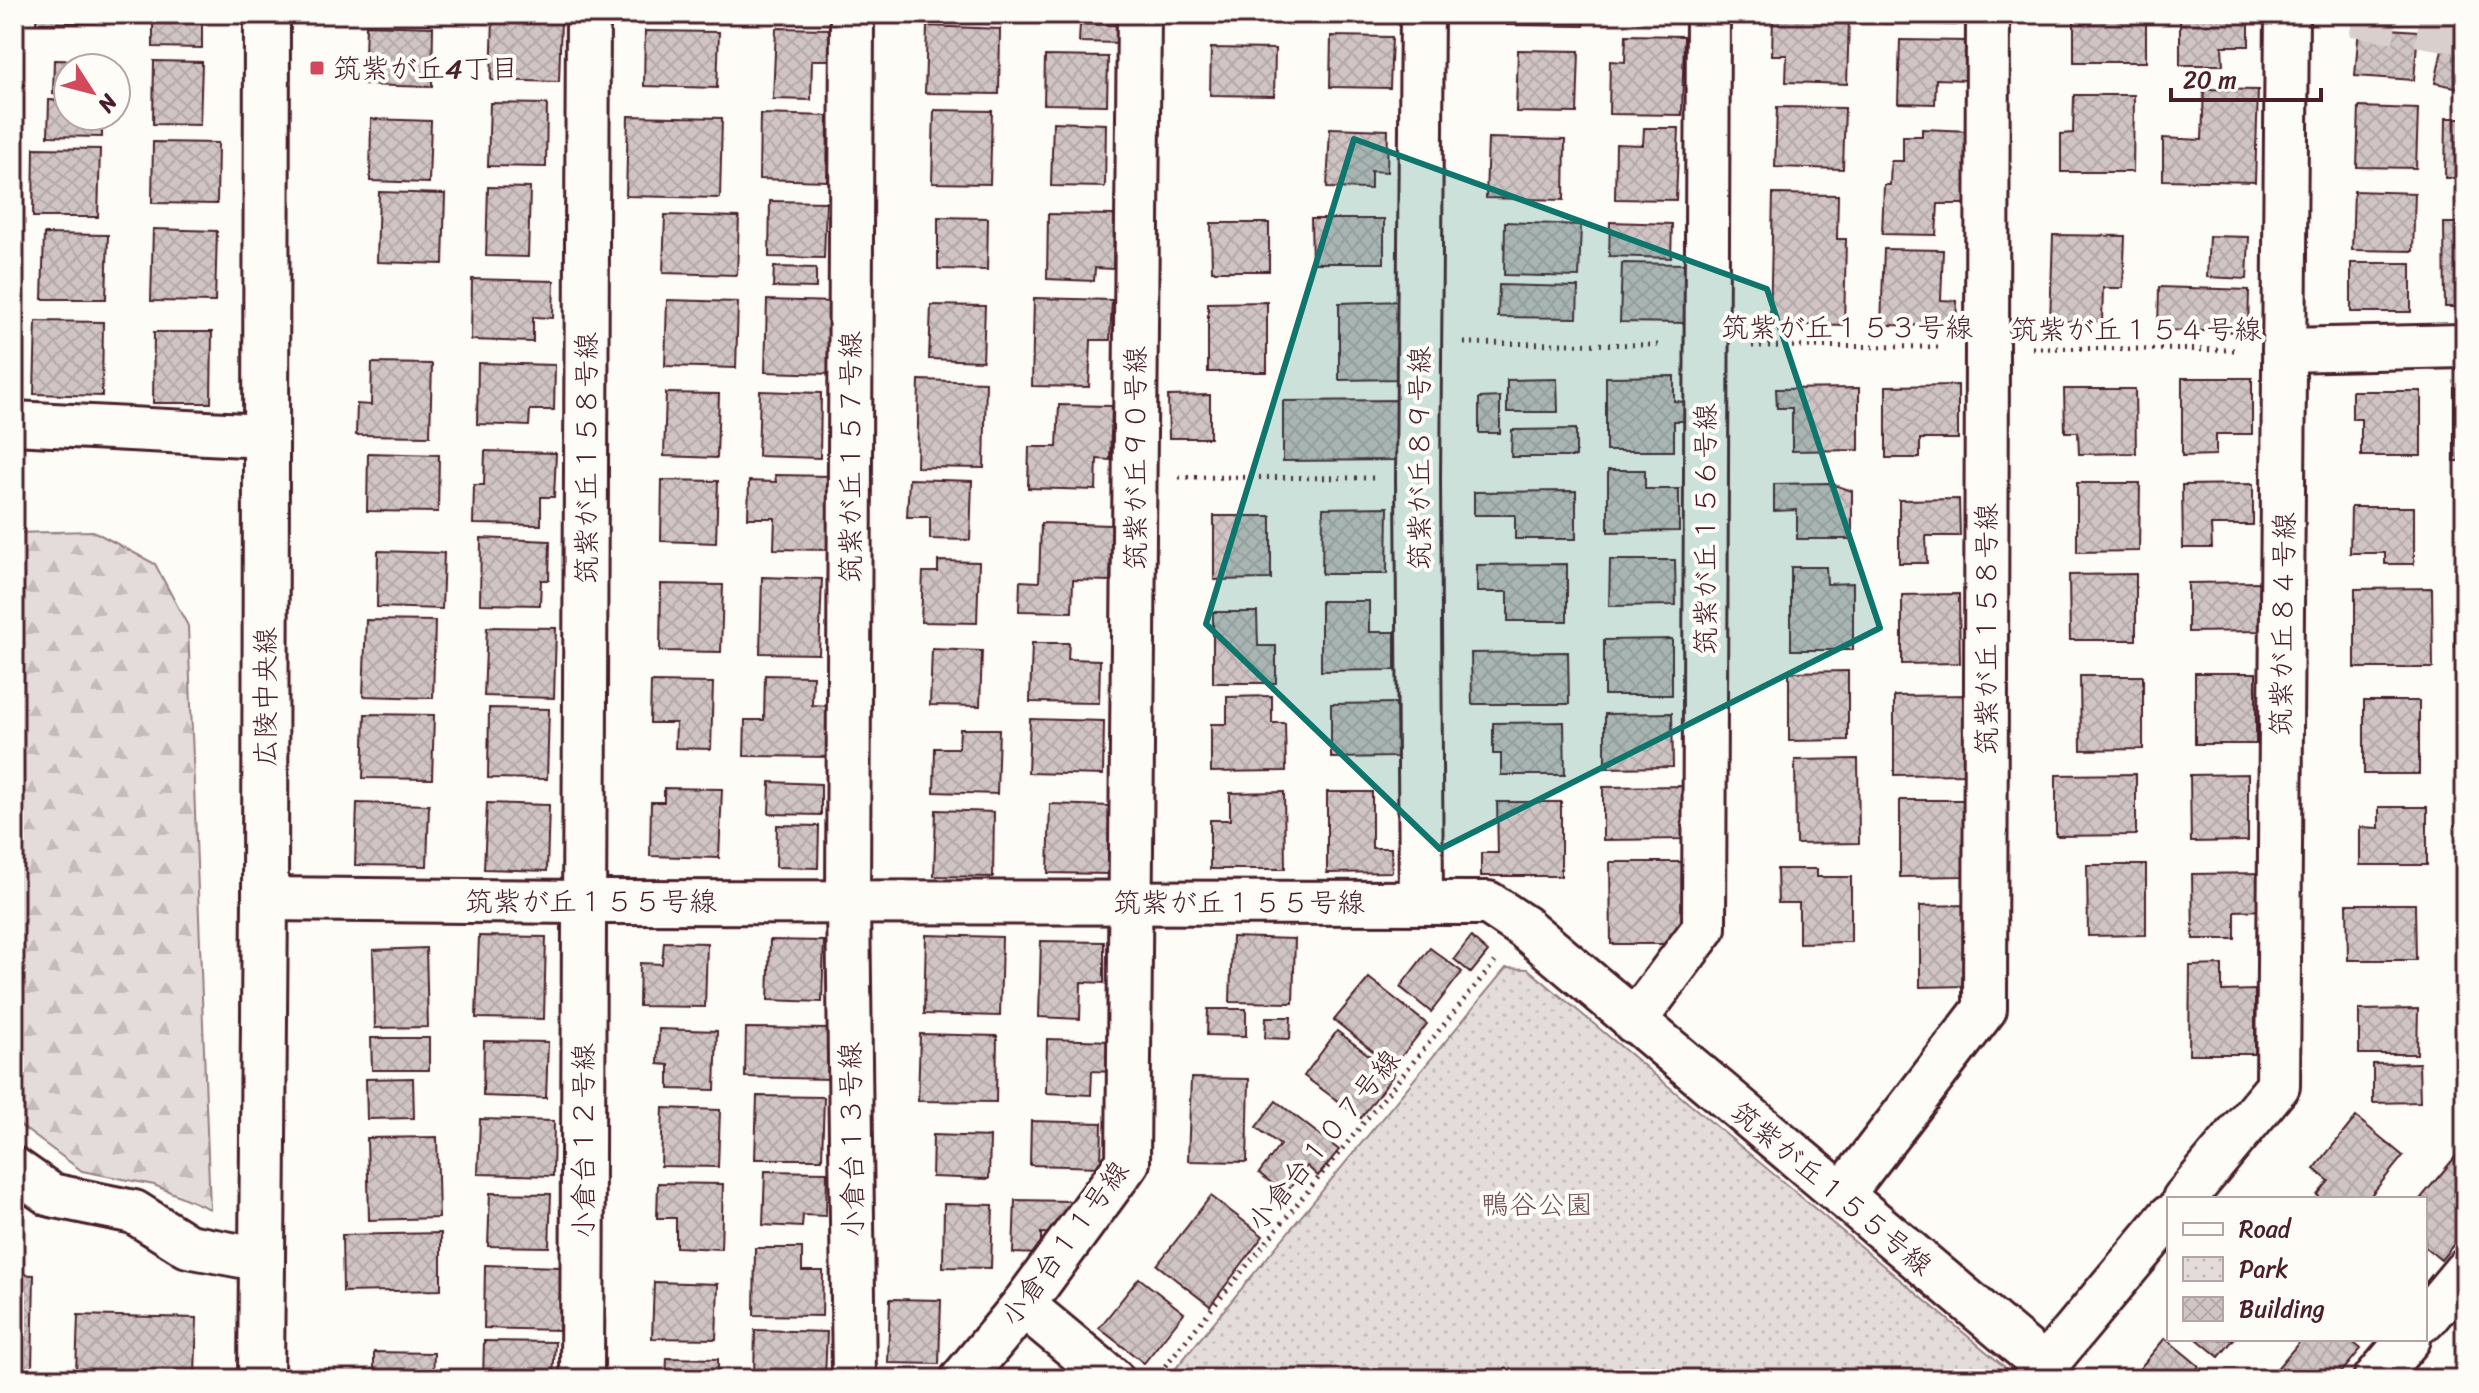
<svg xmlns="http://www.w3.org/2000/svg" width="2479" height="1393" font-family="Sriracha,'Klee One',sans-serif">
  <style>
    .forest { fill: url(#forest-firs); stroke: #967e82; stroke-width: 2 }
    .park { fill: url(#park-dots); stroke: #967e82; stroke-width: 2 }
    .building { fill: url(#building-cross-hatch); stroke: #4a1f2b; stroke-width: 2 }
    .lines { fill: none; stroke-linecap: round; stroke-linejoin: round }
    .tertiary-tunnel { stroke: #d9d0ce; stroke-width: 44; stroke-dasharray: 44 22; stroke-linecap: butt }
    .minor-casing { stroke: #4a1f2b; stroke-width: 48 }
    .tertiary-casing { stroke: #4a1f2b; stroke-width: 50 }
    .path { stroke: #4a1f2b; stroke-width: 5; stroke-dasharray: 2 6; stroke-linecap: butt }
    .minor { stroke: #fdfcf7; stroke-width: 42 }
    .tertiary { stroke: #fdfcf7; stroke-width: 44 }
    .marked { fill: #0f766e; fill-opacity: 0.2; stroke: #0f766e; stroke-width: 6; stroke-linejoin: round }
    .poi-dot { fill: #d1495b; stroke: #fdfcf7; stroke-width: 3 }
    .labels { text-anchor: middle; stroke-width: 8; stroke-linejoin: round; paint-order: stroke }
    .poi-label { font-size: 28px; fill: #4a1f2b; stroke: #fdfcf7; text-anchor: start }
    .street-label { font-size: 28px; fill: #4a1f2b; stroke: #fdfcf7 }
    .park-label { font-size: 28px; fill: #704e57; stroke: #fdfcf7 }
  </style>
  <defs>
    <pattern id="forest-firs" width="22" height="20" patternUnits="userSpaceOnUse" patternTransform="scale(2)"><rect width="22" height="20" fill="#e3dcda"/><path d="M5 1l3.5 6h-7zM16 11l3.5 6h-7z" fill="#c4bcbb"/></pattern>
    <pattern id="park-dots" width="8" height="8" patternUnits="userSpaceOnUse" patternTransform="scale(2)"><rect width="8" height="8" fill="#e3dcda"/><path d="M2 2h.1M6 6h.1" fill="none" stroke="#c4bcbb" stroke-width="1.8" stroke-linecap="round"/></pattern>
    <pattern id="building-cross-hatch" width="8" height="8" patternUnits="userSpaceOnUse" patternTransform="scale(2)"><rect width="8" height="8" fill="#d0c5c4"/><path d="M0 0l8 8M0 8l8-8" fill="none" stroke="#b4a9a9"/></pattern>
  </defs>
  <rect width="100%" height="100%" fill="#fdfcf7"/>
  <filter id="ink" filterUnits="userSpaceOnUse"><feTurbulence type="fractalNoise" baseFrequency=".0125" numOctaves="2"/><feDisplacementMap in="SourceGraphic" scale="16" xChannelSelector="R" yChannelSelector="G"/><feConvolveMatrix kernelMatrix="1 2 1 2 8 2 1 2 1" color-interpolation-filters="sRGB"/></filter>
  <g filter="url(#ink)">
    <path class="forest" d="M93,531L155,564L188,626L210,1209L154,1185L82,1171L14,1121V533Z"/>
    <path class="park" d="M1506,968L1528,969L2019,1379H1167Z"/>
    <g class="building">
      <path d="M37,14H96L95,23H36Z"/>
      <path d="M153,14H202V48L153,47Z"/>
      <path d="M1508,14H1585L1584,26L1507,25Z"/>
      <path d="M1884,14H1956V25L1883,23Z"/>
      <rect x="2074" y="14" width="72" height="48"/>
      <path d="M2180,14H2249V46H2222L2223,65H2180Z"/>
      <path d="M493,17L561,19L559,82L491,80Z"/>
      <path d="M1773,17L1849,19L1847,84L1786,82L1787,55H1772Z"/>
      <path d="M1080,24L1118,25V43L1079,42Z"/>
      <path d="M366,25L433,27L432,87L364,85Z"/>
      <path d="M927,26L1000,29L999,94L925,93Z"/>
      <path d="M2447,26L2465,30V89L2435,83Z"/>
      <path d="M2359,27L2418,31L2414,80L2355,76Z"/>
      <path d="M776,28L830,29L829,60H812L811,100L773,99Z"/>
      <path d="M645,31L719,32L717,88L644,86Z"/>
      <path d="M1626,35L1684,36L1682,115L1609,114L1610,61L1625,62Z"/>
      <path d="M1331,36L1392,37L1390,88L1330,87Z"/>
      <path d="M1900,40L1967,41L1966,80L1936,79L1935,104L1898,103Z"/>
      <path d="M1211,48L1275,49L1274,96L1210,95Z"/>
      <path d="M1518,50L1579,51L1577,113L1516,112Z"/>
      <path d="M1045,56L1108,57L1107,105L1044,104Z"/>
      <path d="M54,60L105,61V68H68V94H53Z"/>
      <path d="M154,61L202,62L200,125L153,124Z"/>
      <path d="M2204,89L2258,90L2255,182L2163,180V138L2202,140Z"/>
      <path d="M2074,95H2134L2133,172H2061V134L2073,133Z"/>
      <path d="M49,100L68,101V116H102V137L48,136Z"/>
      <path d="M490,103L547,104L546,167L488,166Z"/>
      <path d="M1777,107L1845,108L1843,169L1775,167Z"/>
      <path d="M2359,107L2418,109L2416,168L2357,167Z"/>
      <path d="M934,110L992,111L990,184L932,183Z"/>
      <path d="M760,114L828,116L827,181L759,179Z"/>
      <path d="M628,116L722,118L720,198L626,196Z"/>
      <path d="M2446,118H2465V178H2445Z"/>
      <path d="M371,119L431,121L429,183L370,181Z"/>
      <path d="M1053,122L1106,124L1105,187L1051,186Z"/>
      <path d="M1330,128L1388,130L1387,172L1371,171V189L1327,188Z"/>
      <path d="M1644,128H1679L1676,200L1615,199L1616,144L1643,145Z"/>
      <path d="M1922,129L1970,131L1968,204H1938L1936,235L1882,234L1884,185H1890L1891,161H1903V136H1922Z"/>
      <path d="M1488,138L1565,140L1564,200L1486,198Z"/>
      <path d="M153,142L218,143L217,204L152,203Z"/>
      <path d="M34,148L100,149L98,217H33Z"/>
      <path d="M488,187L530,188L528,257L486,256Z"/>
      <path d="M2354,191L2415,193L2413,251L2352,250Z"/>
      <path d="M379,192L445,194L443,264L377,262Z"/>
      <path d="M1773,194L1838,195L1837,239H1846L1844,326L1770,324Z"/>
      <path d="M770,201L826,202L824,258L769,257Z"/>
      <path d="M1048,214L1114,215L1113,269L1095,268L1094,281L1047,279Z"/>
      <path d="M665,215L739,217L737,275L663,273Z"/>
      <path d="M938,217L988,218L987,270L938,269Z"/>
      <path d="M1311,219H1384V263H1312Z"/>
      <path d="M1505,222L1581,225L1579,277L1504,275Z"/>
      <path d="M1610,222L1672,224L1671,258L1609,256Z"/>
      <path d="M1211,223H1269V271H1212Z"/>
      <path d="M2444,223H2465V307H2445Z"/>
      <path d="M153,229L217,231L215,302L151,301Z"/>
      <path d="M44,234L108,235L106,299H42Z"/>
      <path d="M2053,235L2125,236L2123,288H2103L2102,322L2050,321Z"/>
      <path d="M2209,236L2249,237L2247,279L2207,277Z"/>
      <path d="M1884,249L1943,250L1941,300L1957,301L1956,326L1881,325Z"/>
      <path d="M1622,263L1685,264L1684,323L1620,322Z"/>
      <rect x="2351" y="263" width="60" height="49"/>
      <path d="M774,267L816,268V288L773,287Z"/>
      <path d="M472,279L554,281L553,318L533,317V342L471,340Z"/>
      <path d="M1499,285L1578,287L1577,318L1498,317Z"/>
      <path d="M2159,287L2249,290L2248,332L2158,330Z"/>
      <path d="M1034,298L1112,300L1110,340H1091L1089,387L1032,386Z"/>
      <path d="M667,300L738,302L736,368L665,366Z"/>
      <path d="M767,300L833,302L831,374L765,372Z"/>
      <path d="M1402,301V379L1339,380V303Z"/>
      <path d="M1267,302V372H1208V303Z"/>
      <path d="M931,305L985,306L983,361L929,359Z"/>
      <path d="M36,321L103,322L102,396L34,394Z"/>
      <path d="M154,332H212L211,403H153Z"/>
      <path d="M372,363L432,364L430,436L356,435L357,404L371,405Z"/>
      <path d="M478,363L555,365L554,410H530L529,426L477,424Z"/>
      <path d="M1674,376V401L1686,402L1685,421H1674V451H1606V377Z"/>
      <path d="M2182,378H2252V434H2216V455L2182,456Z"/>
      <path d="M1557,379L1558,412H1507V380Z"/>
      <path d="M919,380L986,382L984,468L917,467Z"/>
      <path d="M1958,385V439H1920V458H1886V386Z"/>
      <path d="M1859,388V450L1792,451V408H1777L1776,389Z"/>
      <rect x="2454" y="388" width="11" height="73"/>
      <path d="M2064,389H2135L2136,453L2079,454L2078,432H2065Z"/>
      <path d="M760,391L821,393L820,458L758,456Z"/>
      <path d="M2352,391H2421V456H2361V419H2352Z"/>
      <path d="M666,393L719,394L717,458L664,456Z"/>
      <path d="M1210,395V438H1169L1168,396Z"/>
      <path d="M1500,397V433H1479V398Z"/>
      <path d="M1399,400V460L1283,461V401Z"/>
      <path d="M1059,405L1112,406L1110,460L1097,459L1096,490L1028,488L1029,447H1057Z"/>
      <path d="M1576,429V457H1511L1512,430Z"/>
      <path d="M485,451L556,453L554,497H541V525L473,524L474,485H484Z"/>
      <path d="M368,453L439,455L438,512L367,511Z"/>
      <path d="M1608,470H1645V489H1679V531L1608,532Z"/>
      <path d="M775,475L831,476L829,550L774,549L775,518H748L749,481L776,482Z"/>
      <path d="M909,479L972,481L970,540L930,539V517H907Z"/>
      <path d="M662,480L718,481L716,543L661,541Z"/>
      <path d="M1829,483L1852,491V539H1797V510L1774,511V484Z"/>
      <path d="M2077,483H2140L2139,551L2077,552Z"/>
      <path d="M2253,484V525H2211L2212,548H2183L2182,485Z"/>
      <path d="M1576,491V539H1515V515H1474V492Z"/>
      <path d="M1959,499L1960,536H1926L1927,563H1899V500Z"/>
      <path d="M1388,507L1387,574H1322L1323,508Z"/>
      <path d="M2351,507H2414V564H2385V553H2350Z"/>
      <path d="M1214,516H1271V579L1214,580Z"/>
      <path d="M1041,523L1112,525L1110,581L1073,580L1072,612L1019,611L1020,581L1039,582Z"/>
      <path d="M481,538L550,541L549,580H541L540,605L480,604Z"/>
      <path d="M378,551L444,553L442,609L377,607Z"/>
      <path d="M1610,560H1675L1676,605L1609,606Z"/>
      <path d="M938,561L979,562L977,623L921,622L923,572H938Z"/>
      <path d="M1567,564V621H1508V592H1477V565Z"/>
      <path d="M1791,567H1826L1827,584L1853,583V650H1791Z"/>
      <path d="M2136,574V640H2070L2069,575Z"/>
      <path d="M762,577L822,579L819,654L760,653Z"/>
      <path d="M2260,582L2261,631L2188,632V583Z"/>
      <path d="M661,584L723,585L721,652L660,651Z"/>
      <rect x="2455" y="584" width="10" height="63"/>
      <path d="M2432,588L2433,668H2355V589Z"/>
      <path d="M1959,594L1960,663L1902,664V595Z"/>
      <path d="M1321,601H1369V632H1395V670L1321,671Z"/>
      <path d="M1213,612H1257L1258,646H1276V683H1213Z"/>
      <path d="M366,620L435,621L433,698L363,696Z"/>
      <path d="M487,627L556,628L554,698L484,696Z"/>
      <path d="M1672,639V695H1604V640Z"/>
      <path d="M1032,643H1069L1068,659L1100,660L1099,703L1030,702Z"/>
      <path d="M932,649L982,651L980,706L930,705Z"/>
      <path d="M1568,652L1569,704H1472L1471,653Z"/>
      <path d="M1848,671V740L1789,741V672Z"/>
      <rect x="2195" y="673" width="61" height="71"/>
      <path d="M765,675L813,676L812,705L833,706L832,757L744,756L745,720H764Z"/>
      <path d="M2080,676H2143V749L2081,750Z"/>
      <rect x="2459" y="677" width="6" height="48"/>
      <path d="M651,682L713,683L711,749L675,748L676,723H650Z"/>
      <path d="M1968,695V774L1894,775V696Z"/>
      <path d="M1272,696V723H1285L1286,771L1211,772V724H1227V697Z"/>
      <rect x="2364" y="701" width="55" height="73"/>
      <path d="M1396,703L1397,757L1331,758V704Z"/>
      <path d="M489,708L549,709L547,779L488,778Z"/>
      <path d="M1672,713L1673,767L1605,768V714Z"/>
      <path d="M365,714L434,715L432,779L363,778Z"/>
      <path d="M1030,719L1104,721L1103,775L1028,773Z"/>
      <path d="M1564,722L1565,775H1501V754H1493V723Z"/>
      <path d="M960,729H999L997,794L934,792L935,748H959Z"/>
      <path d="M1858,759L1859,843L1796,844L1795,760Z"/>
      <path d="M2136,774V835L2056,836V775Z"/>
      <path d="M2248,774V841L2191,842L2190,775Z"/>
      <path d="M770,782L821,784V815L769,814Z"/>
      <path d="M1687,786L1688,839L1603,840V787Z"/>
      <path d="M664,788L722,789L719,858L650,856L651,802H664Z"/>
      <path d="M1284,792L1285,869H1210V820H1230V793Z"/>
      <path d="M1327,792H1372V848H1391L1392,872L1327,873Z"/>
      <path d="M1900,800H1964V876L1900,877Z"/>
      <path d="M1497,802H1561V876H1481V853H1498Z"/>
      <path d="M357,803L429,805L427,866L355,865Z"/>
      <path d="M487,803L549,805L547,871L484,869Z"/>
      <path d="M1050,804L1110,806L1109,874L1048,873Z"/>
      <path d="M2379,807H2427V865H2360V827L2379,828Z"/>
      <path d="M936,810L994,812L993,877L934,876Z"/>
      <path d="M777,825L819,826L818,868L776,867Z"/>
      <path d="M1610,862H1683V944H1611Z"/>
      <path d="M2087,865H2146V935L2088,936Z"/>
      <path d="M1777,869H1817V877H1851V942L1799,943V903H1778Z"/>
      <path d="M2264,873L2265,910L2235,911V939H2193L2192,874Z"/>
      <path d="M2347,904H2415L2416,960H2348Z"/>
      <path d="M1967,905L1968,986L1920,987V906Z"/>
      <path d="M926,935L1002,937L1000,1016L924,1014Z"/>
      <path d="M479,936L546,937L544,1019L476,1018Z"/>
      <path d="M1232,937L1295,939L1293,1003L1230,1002Z"/>
      <path d="M1471,937L1488,952L1471,973L1454,959Z"/>
      <path d="M770,940L824,941L822,1002L768,1000Z"/>
      <path d="M1041,941L1104,942V983L1081,982L1080,1019L1039,1017Z"/>
      <path d="M664,942L707,943L705,1007L639,1006L640,963L662,964Z"/>
      <path d="M426,948L428,1027L375,1028L373,950Z"/>
      <path d="M1430,948L1462,972L1431,1012L1400,987Z"/>
      <path d="M2222,965V991L2255,990V1054H2189L2190,966Z"/>
      <path d="M1369,978L1427,1024L1393,1067L1334,1020Z"/>
      <path d="M1208,1009H1246V1036L1207,1035Z"/>
      <path d="M2418,1009L2417,1054H2359V1010Z"/>
      <path d="M1266,1017H1291L1290,1039L1265,1038Z"/>
      <path d="M746,1028L830,1029L829,1079L745,1077Z"/>
      <path d="M659,1029L717,1031L715,1090L669,1089V1065L658,1064Z"/>
      <path d="M1337,1031L1394,1074L1361,1118L1304,1076Z"/>
      <path d="M920,1034L997,1036L996,1102L918,1101Z"/>
      <path d="M371,1038H429V1070H372Z"/>
      <path d="M1047,1039L1112,1041L1111,1072L1092,1071L1091,1095L1046,1093Z"/>
      <path d="M484,1041L548,1042L546,1098L483,1096Z"/>
      <path d="M2419,1063L2420,1102L2373,1103V1064Z"/>
      <path d="M413,1078L414,1118L367,1119L366,1079Z"/>
      <path d="M1191,1078L1249,1079L1247,1162L1188,1161Z"/>
      <path d="M757,1096L824,1097L822,1159H755Z"/>
      <path d="M1276,1101L1339,1150L1318,1176L1307,1166L1285,1194L1259,1173L1280,1145L1256,1127Z"/>
      <path d="M663,1108L720,1110L718,1167L661,1166Z"/>
      <path d="M2356,1117L2403,1156L2368,1199H2322L2317,1195L2329,1181L2314,1169Z"/>
      <path d="M480,1119L554,1121L553,1176L478,1174Z"/>
      <path d="M1031,1121L1102,1123L1101,1167L1030,1165Z"/>
      <path d="M933,1135L990,1137L989,1179L932,1177Z"/>
      <path d="M437,1137L439,1218L369,1220L367,1138Z"/>
      <path d="M2456,1156L2465,1163V1231L2441,1260L2425,1247V1199H2420Z"/>
      <path d="M765,1171L827,1172L826,1216L803,1215L802,1227L763,1225Z"/>
      <path d="M658,1183L723,1184L721,1249L676,1247V1218H657Z"/>
      <path d="M490,1193L551,1194L549,1247L488,1246Z"/>
      <path d="M1211,1196L1263,1236L1210,1306L1157,1265Z"/>
      <path d="M1015,1200L1070,1201L1069,1234L1041,1233V1254L1013,1253Z"/>
      <path d="M944,1204L993,1205L991,1268L943,1267Z"/>
      <path d="M441,1233V1290L343,1292L342,1235Z"/>
      <path d="M755,1248H802V1271H823L822,1316L754,1315Z"/>
      <path d="M485,1265L561,1267L559,1330L484,1328Z"/>
      <path d="M14,1274L34,1275L32,1369L14,1368Z"/>
      <path d="M1139,1278L1184,1313L1144,1363L1099,1328Z"/>
      <path d="M654,1282L718,1284L716,1339L652,1338Z"/>
      <path d="M890,1299L941,1300L939,1364L888,1363Z"/>
      <path d="M78,1315L197,1318L195,1375L76,1373Z"/>
      <path d="M755,1330L827,1332L825,1377L754,1376Z"/>
      <path d="M2165,1338L2199,1366L2189,1379H2131Z"/>
      <path d="M2197,1339H2234L2219,1357Z"/>
      <path d="M2302,1339H2349L2361,1349L2336,1379H2268Z"/>
      <path d="M484,1341L555,1342L553,1379H483Z"/>
      <path d="M374,1352L434,1353L433,1379H374Z"/>
      <path d="M667,1358L718,1359V1379H666Z"/>
    </g>
    <g class="lines">
      <path class="tertiary-tunnel" d="M2353,14L2465,32"/>
      <g class="minor-casing">
        <g id="minor">
          <path d="M852,14L848,901L854,1379"/>
          <path d="M2284,350L2465,346"/>
          <path d="M14,423L265,436"/>
          <path d="M265,899L584,902L1488,903L1524,927L2045,1366L2169,1217"/>
          <path d="M1421,901L1418,479L1422,14"/>
          <path d="M1634,1022L1704,928L1708,14"/>
          <path d="M14,1169L51,1195L134,1212L188,1246L263,1260"/>
          <path d="M1842,1195L1985,1009L1988,14"/>
          <path d="M2184,1199L2278,1086L2287,14"/>
          <path d="M1023,1305L1112,1379"/>
          <path d="M2425,1319L2465,1271"/>
          <path d="M582,1379L588,14"/>
          <path d="M962,1379L1023,1305L1128,1162L1139,14"/>
          <path d="M2375,1379L2409,1339"/>
        </g>
      </g>
      <g class="tertiary-casing">
        <path id="tertiary" d="M261,1379L265,899L267,14"/>
      </g>
      <g class="path">
        <path d="M1464,343L1662,345"/>
        <path d="M1752,346L1942,347"/>
        <path d="M2032,348L2238,350"/>
        <path d="M1179,477L1373,478"/>
        <path d="M1160,1372L1495,962"/>
      </g>
      <use href="#minor" class="minor"/>
      <use href="#tertiary" class="tertiary"/>
    </g>
  </g>
  <path class="marked" d="M1354,139L1767,289L1880,628L1440,849L1206,624Z"/>
  <rect class="poi-dot" x="309" y="60" width="16" height="16" rx="4"/>
  <g class="labels">
    <g class="poi-label">
      <text x="333" y="78">筑紫が丘4丁目</text>
    </g>
    <g class="street-label">
      <text x="1847" y="337">筑紫が丘１５３号線</text>
      <text x="2136" y="339">筑紫が丘１５４号線</text>
      <text transform="translate(850 457) rotate(-90)" y="10">筑紫が丘１５７号線</text>
      <text transform="translate(586 458) rotate(-90)" y="10">筑紫が丘１５８号線</text>
      <text transform="translate(1135 458) rotate(-90)" y="10">筑紫が丘９０号線</text>
      <text transform="translate(1419 458) rotate(-90)" y="10">筑紫が丘８９号線</text>
      <text transform="translate(1705 529) rotate(-90)" y="10">筑紫が丘１５６号線</text>
      <text transform="translate(2282 624) rotate(-89)" y="10">筑紫が丘８４号線</text>
      <text transform="translate(1986 629) rotate(-90)" y="10">筑紫が丘１５８号線</text>
      <text transform="translate(265 697) rotate(-90)" y="10">広陵中央線</text>
      <text x="591" y="911">筑紫が丘１５５号線</text>
      <text x="1239" y="912">筑紫が丘１５５号線</text>
      <text transform="translate(851 1140) rotate(-91)" y="10">小倉台１３号線</text>
      <text transform="translate(1323 1140) rotate(-51)" y="10">小倉台１０７号線</text>
      <text transform="translate(583 1141) rotate(-90)" y="10">小倉台１２号線</text>
      <text transform="translate(1832 1188) rotate(40)" y="10">筑紫が丘１５５号線</text>
      <text transform="translate(1064 1243) rotate(-54)" y="10">小倉台１１号線</text>
    </g>
    <g class="park-label">
      <text x="1537" y="1214">鴨谷公園</text>
    </g>
  </g>
  <rect width="2479" height="1393" fill="none" stroke="#fdfcf7" stroke-width="48"/>
  <rect x="24" y="24" width="2431" height="1345" fill="none" stroke="#4a1f2b" stroke-width="3" filter="url(#ink)"/>
  <rect x="2167" y="1197" width="260" height="144" fill="#fdfcf7" stroke="#b5a4a5" stroke-width="2"/>
  <rect x="2183" y="1223" width="40" height="12" fill="#fdfcf7" stroke="#b5a4a5" stroke-width="2"/>
  <text x="2239" y="1237" font-size="24" fill="#4a1f2b">Road</text>
  <rect x="2183" y="1257" width="40" height="24" fill="url(#park-dots)" stroke="#b5a4a5" stroke-width="2"/>
  <text x="2239" y="1277" font-size="24" fill="#4a1f2b">Park</text>
  <rect x="2183" y="1297" width="40" height="24" fill="url(#building-cross-hatch)" stroke="#b5a4a5" stroke-width="2"/>
  <text x="2239" y="1317" font-size="24" fill="#4a1f2b">Building</text>
  <g transform="translate(92 92) rotate(126)"><circle r="38" fill="#fdfcf7" stroke="#b5a4a5" stroke-width="2"/>
  <path d="M0-6L14 30L0 20L-14 30Z" fill="#d1495b"/>
  <text y="-12" font-size="22" font-weight="bold" text-anchor="middle" fill="#4a1f2b">N</text>
  </g>
  <path d="M2171 88v12h150v-12" fill="none" stroke="#4a1f2b" stroke-width="4"/>
  <text x="2183" y="88" font-size="24" fill="#4a1f2b" stroke="#fdfcf7" stroke-width="6" paint-order="stroke">20 m</text>
</svg>
